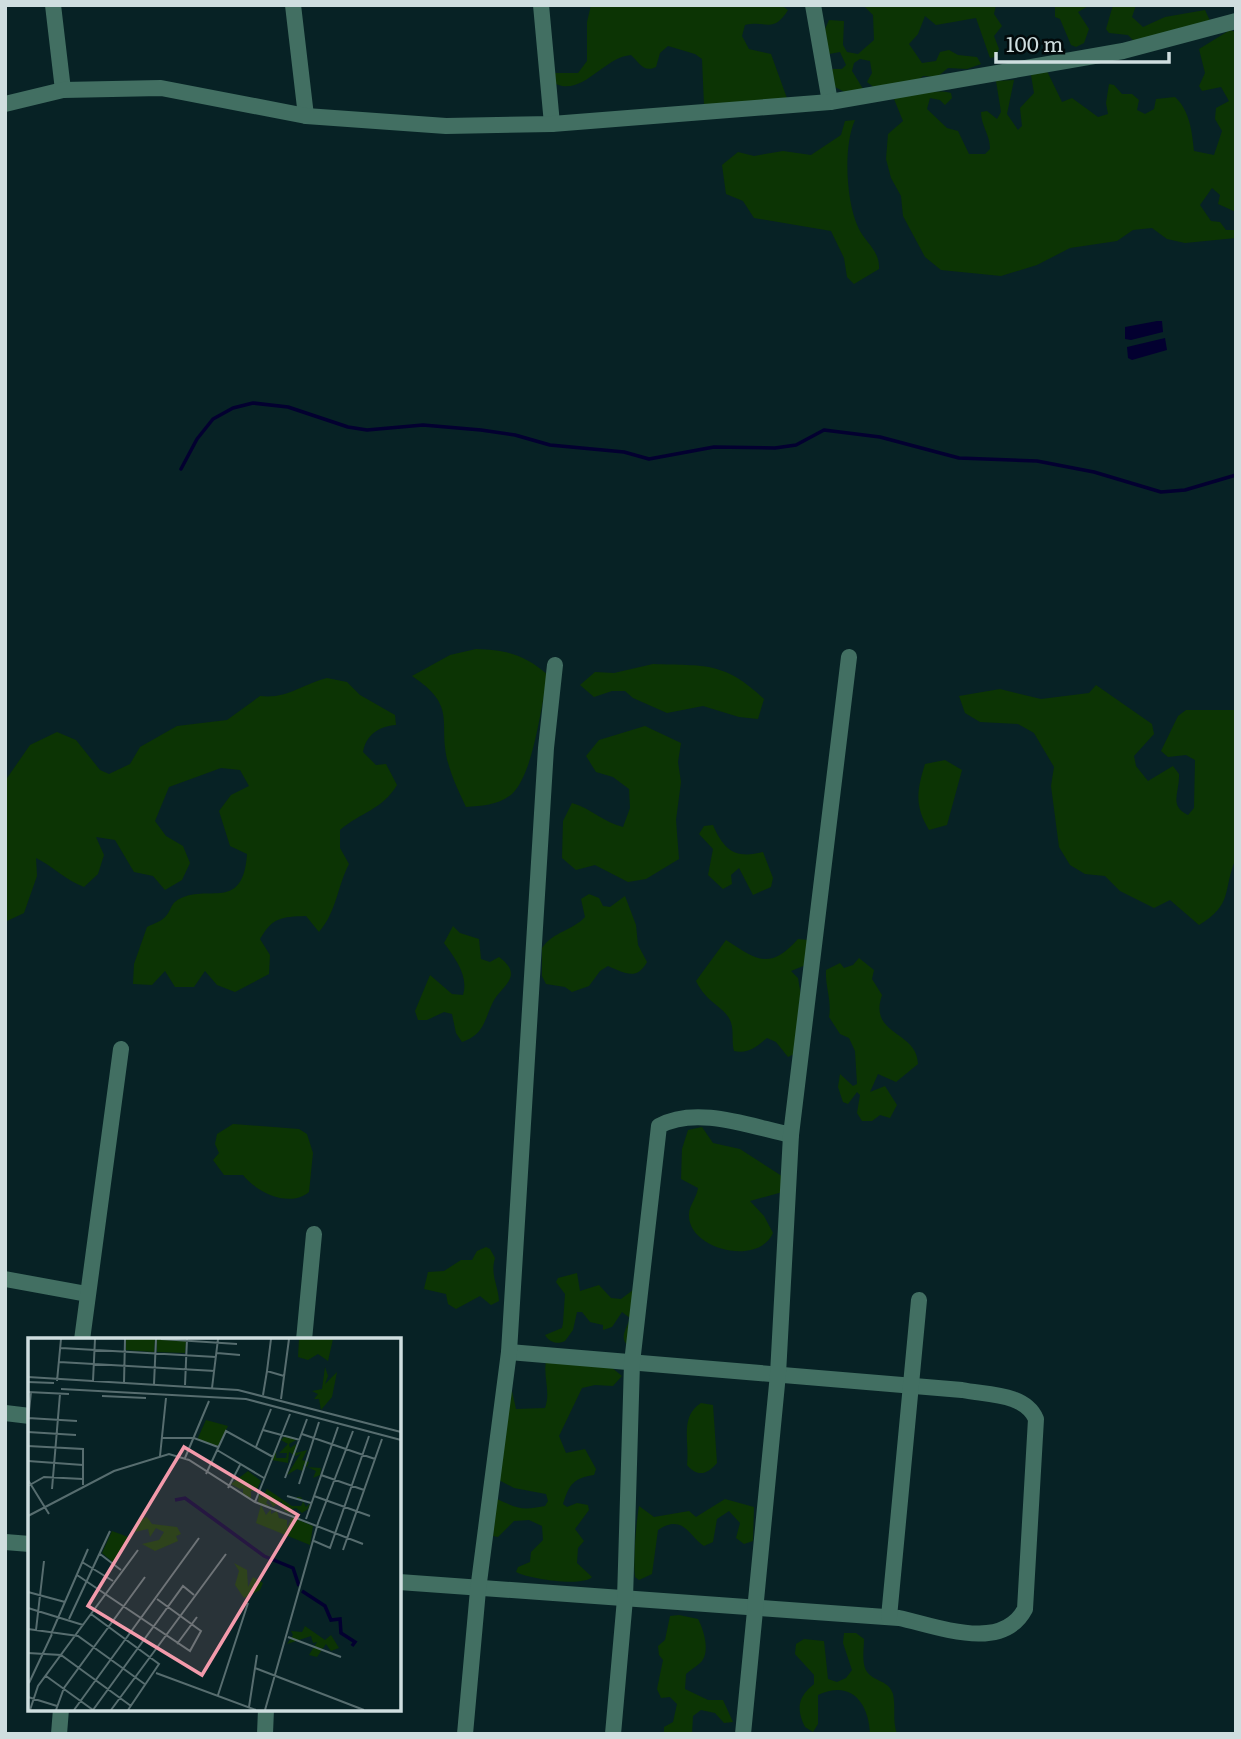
<svg xmlns="http://www.w3.org/2000/svg" width="1241" height="1739" font-family="Literata,serif">
  <style>
    .green { fill: #0c3404 }
    .water { fill: #030030 }
    .lines { fill: none; stroke-linecap: round; stroke-linejoin: round }
    .stream { stroke: #030030; stroke-width: 3.5 }
    .minor { stroke: #426f62; stroke-width: 16 }
    .inset-river { fill: none; stroke: #030030; stroke-width: 3.5 }
    .inset-road { fill: none; stroke: #576d6f; stroke-width: 2 }
    .view { fill: #f39aab; fill-opacity: 0.15; stroke: #f39aab; stroke-width: 3.5 }
    .inset-edge { fill: none; stroke: #cfdedf; stroke-width: 3.5 }
  </style>
  <rect width="100%" height="100%" fill="#072225"/>
  <g class="green">
    <path d="M591,5H781L788,10C773,34 767,20 745,25L742,36L749,49L771,54L788,101L704,105L702,59L695,54L668,46L660,53L656,67C643,73 640,63 631,55C604,57 583,96 556,84L554,73H578L587,61V22Z"/>
    <path d="M863,5H996L994,14L1002,26L994,36L999,49L995,57L990,58L976,18L936,25L925,16L918,34L909,44L922,63L936,61L940,52L949,50L958,55L977,57L981,64L967,69L948,68L937,77L923,76C910,89 890,82 875,88L867,82L872,73L870,61L860,59L854,63L852,71L865,92L852,96L835,87L832,69H842L846,65L840,52L829,54L825,29L829,20L844,21L843,45L847,52L858,54L874,40L873,15Z"/>
    <path d="M1055,5H1090L1078,12L1089,29L1084,43L1076,47L1071,45L1060,19L1055,17Z"/>
    <path d="M1113,5H1136L1132,17L1143,27L1165,17L1205,10L1211,23L1134,41L1128,35L1109,33L1106,29Z"/>
    <path d="M1230,30L1236,32V212L1218,204L1220,195L1212,188L1200,205L1211,221L1220,222L1226,230H1236V238L1185,243L1167,239L1152,228L1133,230L1117,241L1070,248L1037,265L1001,276L941,270L925,257L903,216L901,196L891,178L886,159L888,134L903,121L894,99C910,94 936,89 951,93L952,98L945,105L940,100L930,98L927,109L947,128L958,131L969,154H985L990,149C990,134 981,126 981,112L987,111L997,119L1001,112L996,81L1014,80L1007,114L1018,130L1022,126L1020,108L1034,93L1031,75L1047,71L1062,102L1072,98L1098,117L1108,114L1106,103L1109,84L1114,85L1122,94H1132L1139,100L1137,110L1145,114L1154,109L1156,99L1175,97C1190,111 1192,132 1194,151L1214,155L1222,131L1215,119L1216,108L1229,101L1221,87L1202,91L1199,86L1205,73L1199,49Z"/>
    <path d="M855,120C843,146 846,201 858,227C865,243 880,250 879,269L854,284L847,277L844,258L831,231L754,218L743,201L726,194L722,165L738,152L754,156L783,151L811,155L841,135L845,121Z"/>
    <path d="M476,649C507,650 525,655 548,675C541,705 534,773 512,794C499,805 482,806 466,807C460,794 453,780 449,766C436,723 460,708 412,676L450,655Z"/>
    <path d="M653,664C705,666 724,661 764,699L758,719L739,717L703,706L667,713L633,698L625,691H612L594,697L580,685L595,672L614,673Z"/>
    <path d="M327,678L347,682L360,695L395,715L396,725C379,726 366,735 363,752L376,765L386,764L397,785C382,810 361,812 340,830V848L349,864C337,887 337,911 319,932L306,916C281,917 273,917 260,939L270,955L269,974L235,992L217,985L205,971L194,987H175L165,971L152,985L133,984L134,964L147,927C153,924 162,921 166,916C170,912 171,905 175,902C203,880 243,916 247,854L230,846L219,811L231,795L249,786L240,770L221,768L169,787L155,821L166,836L183,846L190,863L182,880L165,890L153,876L134,872L115,840L96,837L104,855L98,874L84,887C65,880 54,867 36,858L37,876L24,913L7,921L5,781L30,745L57,732L76,740L100,770L109,774L130,764L140,747L177,726L227,720L260,696C287,699 301,685 327,678Z"/>
    <path d="M1096,685L1152,724L1154,734L1134,756L1136,766L1148,781L1173,766L1179,774C1180,792 1168,806 1188,815L1194,808L1195,760L1186,755L1168,757L1161,751L1178,716L1186,710H1236V858C1222,891 1234,904 1199,925L1170,900L1154,908L1120,891L1105,876L1085,874L1070,865L1059,847L1051,786L1054,767L1034,733L1018,724L980,722L965,713L959,696L1000,689L1041,699L1089,693Z"/>
    <path d="M645,726L681,743L678,762L681,782L676,820L679,859L646,879L628,882L595,865L576,870L562,858L563,821L572,803C592,809 603,822 623,827L630,808L629,789L613,777L596,772L586,756L599,740Z"/>
    <path d="M945,760L962,770L947,825L929,830C914,805 917,790 925,764Z"/>
    <path d="M713,825C724,851 736,859 763,852L773,878L771,887L753,895L739,868L731,875L732,884L723,889L708,875L713,849L699,834L704,826Z"/>
    <path d="M589,894L599,898L603,906L610,907L625,896L636,925L638,945L647,962C637,981 624,973 608,966L600,971L589,986L572,992L565,987L546,984L542,976V948C554,931 572,931 585,917L581,899Z"/>
    <path d="M453,926L460,933L479,939L481,959L490,962L499,957C526,977 500,986 492,1004C484,1022 483,1035 462,1042L456,1033L452,1014L444,1012L427,1020H418L415,1011L430,975L452,994L463,995C469,976 455,958 444,943Z"/>
    <path d="M798,939L809,940L808,964L791,971L798,978L801,996L796,1053L788,1057L776,1042L767,1038C756,1047 749,1054 734,1051C731,1041 735,1028 729,1018C720,1004 707,1003 696,981L726,940C758,961 770,970 798,939Z"/>
    <path d="M859,958L874,970L872,979L882,995C868,1036 917,1030 918,1064L896,1082L878,1074L870,1092L885,1086L897,1105L890,1118L880,1115L872,1121H862L857,1113L860,1095L857,1092L848,1104L843,1102L838,1087L840,1074L853,1086L857,1084L855,1051L849,1038L840,1034L829,1017C832,1001 825,986 826,970L840,963L844,968L853,965Z"/>
    <path d="M233,1124L299,1129L307,1134L313,1153L309,1192C290,1208 257,1193 243,1175H224L213,1160L219,1153L215,1144L217,1134Z"/>
    <path d="M702,1127L713,1143L740,1149L788,1180L786,1191L750,1201L764,1216L773,1233C758,1267 687,1249 689,1214C689,1206 697,1197 698,1188L681,1179L682,1149L688,1130Z"/>
    <path d="M486,1247L490,1249L495,1258C490,1275 498,1284 499,1301L491,1305L480,1296L456,1309L448,1304L446,1294L424,1289L428,1272L444,1271L461,1260H472L477,1251Z"/>
    <path d="M577,1273L580,1291L599,1285L611,1298L621,1299L633,1290H638L645,1311L639,1344L631,1348C617,1339 627,1329 630,1318L622,1312L612,1327L603,1330V1325L590,1322L582,1312H577L573,1330L565,1341C557,1345 549,1342 545,1335L562,1328L563,1323L565,1294L556,1282L558,1278Z"/>
    <path d="M546,1361L611,1367L622,1376L613,1386L595,1385L582,1388L559,1436L566,1453L585,1449L596,1469L594,1475C574,1478 569,1484 563,1504L567,1507L577,1503L588,1505L589,1510L575,1529L584,1541L578,1548L577,1563L592,1577C583,1587 528,1579 516,1572L518,1567L530,1562L531,1552L543,1540L542,1526L529,1520L514,1521L498,1537L493,1536L497,1499C517,1508 521,1511 545,1506L548,1501L546,1494L514,1488L497,1479L508,1392L512,1391L516,1409L545,1408C551,1392 543,1377 546,1361Z"/>
    <path d="M701,1403L713,1405L717,1463C707,1475 697,1477 687,1465C690,1442 679,1417 701,1403Z"/>
    <path d="M725,1499L754,1507L753,1541L744,1544L736,1538L740,1523L729,1511L717,1519L713,1542L704,1546C689,1536 683,1513 658,1530L652,1574L639,1580L635,1577C633,1560 636,1524 639,1506L654,1517L689,1511L696,1517Z"/>
    <path d="M679,1615L698,1619C704,1630 711,1654 700,1663C696,1667 690,1670 686,1674L685,1689L708,1700H723L733,1722L724,1723L715,1713L701,1710L693,1716L692,1734H664V1727L673,1722L677,1704L670,1697L661,1698L657,1689L663,1660L659,1655L658,1646L665,1640L670,1616Z"/>
    <path d="M844,1633H856L864,1639C864,1647 862,1659 865,1668C870,1682 889,1679 893,1694C896,1708 892,1720 897,1734H870C869,1703 851,1679 818,1695V1724L813,1732L805,1727C796,1708 798,1697 814,1684V1675L795,1654L796,1644L804,1639L824,1641L828,1679L837,1682L846,1678L852,1670L843,1643Z"/>
  </g>
  <g class="water">
    <path d="M1157,321H1162L1163,332L1131,340L1125,339V327Z"/>
    <path d="M1165,338L1167,350L1132,360L1128,358L1127,347Z"/>
  </g>
  <g class="lines">
    <path class="stream" d="M181,469L197,439L213,419L233,408L253,403L288,407L348,427L367,430L423,425L481,430L515,435L550,445L624,452L649,459L714,447L775,448L796,445L824,430L880,437L959,458L1037,461L1094,472L1161,492L1185,490L1236,475"/>
    <g class="minor">
      <path d="M53,5L63,90"/>
      <path d="M293,5L306,116"/>
      <path d="M541,5L552,124"/>
      <path d="M813,5L830,102"/>
      <path d="M5,104L63,90L161,88L306,116L446,126L552,124L830,102L1123,51L1236,21"/>
      <path d="M5,1279L87,1294"/>
      <path d="M82,1340L121,1049"/>
      <path d="M304,1340L314,1234"/>
      <path d="M5,1413L30,1416"/>
      <path d="M5,1542L30,1544"/>
      <path d="M399,1582L899,1618C937,1626 1002,1653 1025,1609L1036,1419C1025,1393 987,1395 962,1390L509,1352"/>
      <path d="M889,1617L919,1300"/>
      <path d="M59,1734L61,1709"/>
      <path d="M265,1734L266,1709"/>
      <path d="M465,1734L478,1590L509,1352L546,748L555,665"/>
      <path d="M613,1734L625,1599L632,1363L659,1126C697,1105 752,1127 791,1135"/>
      <path d="M743,1734L778,1374L791,1135L849,657"/>
    </g>
  </g>
  <g transform="translate(28 1338)">
    <rect width="373" height="373" fill="#072225"/>
    <path d="M98,1H127L126,14L98,12ZM129,1L158,3L157,15L129,14ZM271,1H305L300,23L290,16L280,22L270,19ZM297,29L300,38L297,46L309,34L304,59L293,72L291,61H286L290,56L284,53L294,51ZM178,82L200,88L190,108L169,102ZM257,98L268,102L261,106L262,110L268,106V115L279,112L274,122L281,124L279,129L293,130L292,137L285,140L288,133L275,127V133L269,131L259,137L273,115L268,118L261,114L260,125L244,122L248,113V120H258L259,115H251L260,106L253,102ZM220,133L233,143L228,153H223V161L215,157V150L212,151L203,146ZM239,151L264,168H273L275,164L268,159H273L278,169L282,165L280,171L274,175L268,170L260,173L267,177L256,173L258,169L253,172L254,163L245,169L240,161L238,165L243,169L230,165L231,156L234,160ZM233,167L238,177L243,171V176L249,173L251,180L259,182V190L264,179L285,188L282,207L228,185ZM119,179L124,186L149,189L153,196L148,198L150,203L127,213L114,206L131,202L136,194L128,190L122,199L120,191L106,194L109,182ZM84,193L103,200L86,225L74,215ZM206,225L219,232L220,249L225,239L235,245L232,252L216,260L207,247L211,233ZM277,288L297,302L303,297L311,310L303,313L298,306L289,319L281,317L289,304L285,305L283,298L259,306L265,297L263,293L274,294Z" fill="#0c3404"/>
    <path class="inset-river" d="M147,162L157,160L236,218L265,230L271,248M274,253L297,268L303,282L312,281L313,295L327,304L324,308"/>
    <path class="inset-road" d="M133,1L209,6M33,10L188,19M189,15L212,17M31,24L187,33M239,33L243,1M0,39L210,52L373,94M29,43L33,1M65,43L67,1M0,44L26,45M96,45L97,1M126,46L128,1M157,47L159,1M184,50L190,1M33,51L218,61L373,102M0,54L41,56M235,57L239,33L256,38M74,58L118,60M253,61L261,1M0,80L49,83M0,83L3,54M235,92L272,102M0,94L48,97M274,96L347,121M134,100H166L190,109M0,108L55,111V147M228,109L243,71M189,112L236,140M132,118L138,60M157,120L181,63M0,123L55,127M178,136L198,93L245,119M293,137L336,152M257,140L279,81M0,142L21,176M271,146L291,84M0,148L16,139L55,141M200,150L212,127M24,151L32,56M259,158L283,165M286,158L342,178M227,164L262,76M0,178L86,133L141,116L161,122L227,164L335,206M278,181L310,89M286,203L302,210L341,98M315,212L354,101M72,216L93,232M54,224L85,243M49,237L162,313L173,293L129,261M0,254L37,264M0,270L55,287M63,276L131,326L100,372M41,281L82,193M0,291L50,298L118,347M8,292L16,223M23,296L60,211M260,299L313,319M149,306L169,279M0,315L33,317L103,368M227,330L336,372M128,335L228,372M18,338L65,372M1,345L24,296M190,357L220,265M0,359L29,368M221,369L229,317M2,372L10,348L110,212M28,372L36,350L117,239M46,372L171,200M65,372L155,248L166,257M83,372L198,216M237,372L290,185L325,93"/>
    <path class="view" d="M156,109L270,177L174,337L60,268Z"/>
    <rect width="373" height="373" class="inset-edge"/>
  </g>
  <rect width="1241" height="1739" fill="none" stroke="#cfdedf" stroke-width="14"/>
  <path d="M996 52v10h173v-10" fill="none" stroke="#cfdedf" stroke-width="3.5"/>
  <text x="1006" y="52" font-size="21" fill="#cfdedf" stroke="#020a0b" stroke-width="5" paint-order="stroke">100 m</text>
</svg>
